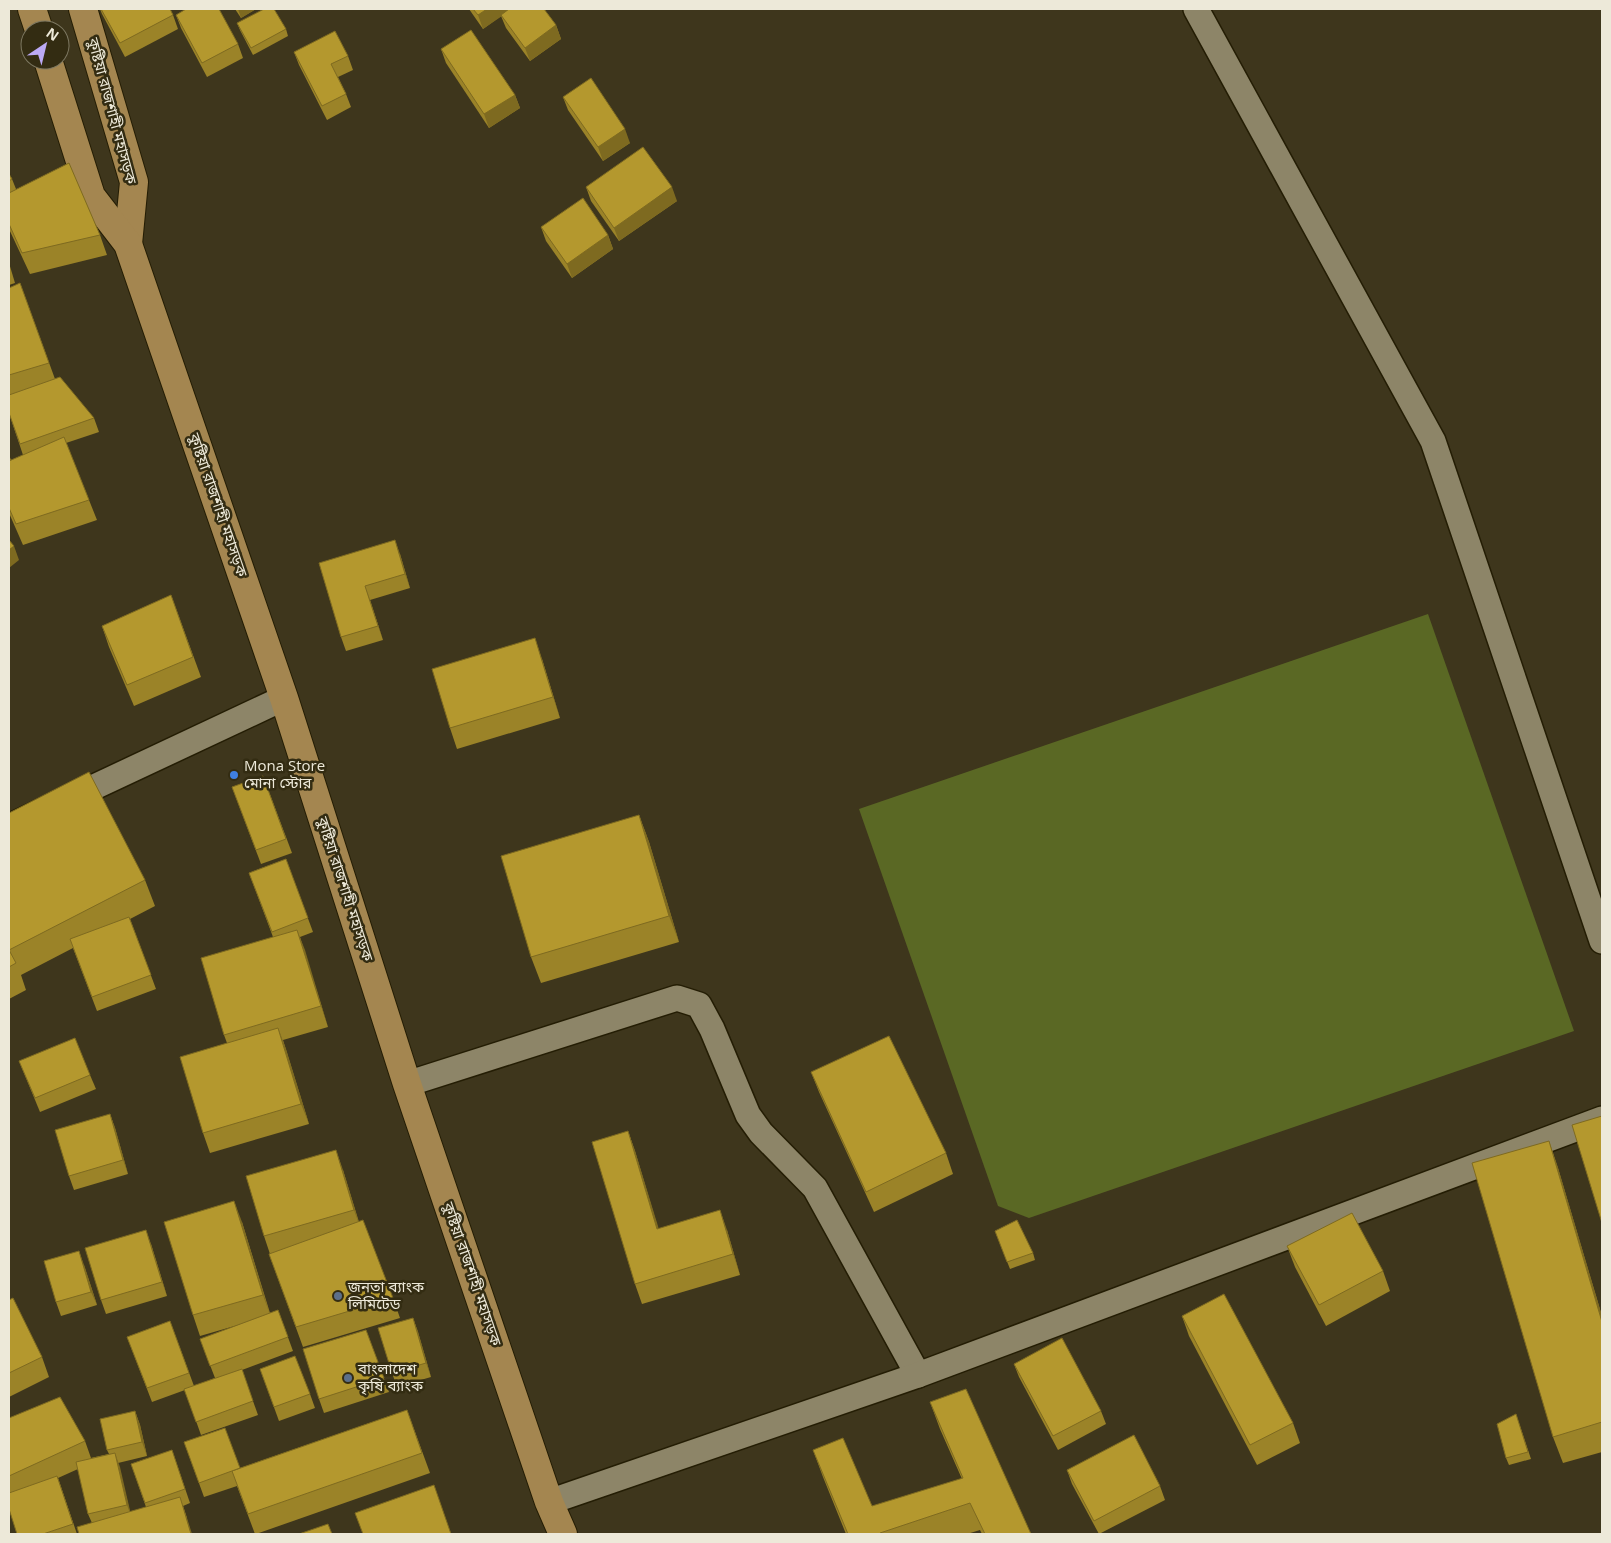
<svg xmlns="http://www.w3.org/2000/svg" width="1611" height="1543" font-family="'Open Sans','Noto Sans Bengali',sans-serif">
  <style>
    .green { fill: #5a6824 }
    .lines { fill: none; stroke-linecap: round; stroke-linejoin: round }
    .minor-casing { stroke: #241d04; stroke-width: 28 }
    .trunk-casing { stroke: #241d04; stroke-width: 30 }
    .minor { stroke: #8d8568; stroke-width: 25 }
    .trunk { stroke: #a48650; stroke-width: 28 }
    .wall { fill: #9b8328 }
    .shaded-wall { fill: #7e6a20 }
    .building { fill: #b4982e; stroke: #7e6a20 }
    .shop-dot { fill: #3f7fe0; stroke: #332c12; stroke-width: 2 }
    .service-dot { fill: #5c6f8a; stroke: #332c12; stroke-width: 2 }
    .labels { text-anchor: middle; stroke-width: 5; stroke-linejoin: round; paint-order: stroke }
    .street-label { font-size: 15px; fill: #ede9d9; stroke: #332c12 }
    .poi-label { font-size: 15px; fill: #ede9d9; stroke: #332c12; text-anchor: start }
  </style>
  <rect width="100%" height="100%" fill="#3e361c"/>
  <path class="green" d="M1428,614L1574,1031L1029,1218L998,1206L859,809Z"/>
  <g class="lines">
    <g class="minor-casing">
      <g id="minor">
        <path d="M1196,9L1433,441L1602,941"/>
        <path d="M9,827L284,698"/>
        <path d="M407,1084L677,998L699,1005L712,1029L748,1115L761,1133L815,1188L918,1375"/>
        <path d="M549,1502L918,1375L1602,1119"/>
      </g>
    </g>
    <g class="trunk-casing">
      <g id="trunk">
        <path d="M32,9L39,30"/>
        <path d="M83,9L134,182L128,244"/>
        <path d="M48,60L91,196L128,244L284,698L407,1084L549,1502L563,1534"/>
      </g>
    </g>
    <use href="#minor" class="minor"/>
    <use href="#trunk" class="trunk"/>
  </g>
  <g class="wall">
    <path d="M100,9H170L173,15L178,29L125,57L102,14Z"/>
    <path d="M235,9H256L241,18Z"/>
    <path d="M469,9H544L556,25L561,39L530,61L506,28L501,16L483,29Z"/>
    <path d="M176,15L238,44L243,58L207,77L181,28Z"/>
    <path d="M237,23L286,29L288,36L253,55L240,30Z"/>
    <path d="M441,49L515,95L520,108L489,128L446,63Z"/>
    <path d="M294,52L348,56L353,70L338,77L346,94L351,107L327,120L299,65Z"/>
    <path d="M563,97L630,143L603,161L568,110Z"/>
    <path d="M9,174L12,179L16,189L100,235L107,255L30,274L9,229Z"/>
    <path d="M586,187L677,201L619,241L591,201Z"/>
    <path d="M541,227L608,235L613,249L572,278L546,241Z"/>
    <path d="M9,263L15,283L9,285Z"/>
    <path d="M20,283L55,379L94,418L99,432L66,443L89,500L97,520L23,545L9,513V455L11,460L23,455L9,413V288Z"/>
    <path d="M400,554L410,588L370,600L383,640L346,651L341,637L319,563Z"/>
    <path d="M171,595L201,677L134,706L109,647L102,626Z"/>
    <path d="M542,659L560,718L457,749L450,728Z"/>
    <path d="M263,776L292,853L261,864L232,787Z"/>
    <path d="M9,813L145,880L155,906L130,919L156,989L97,1011L73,948L21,975L26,990L9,999Z"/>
    <path d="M639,815L649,842L679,942L541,983L531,957Z"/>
    <path d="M286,859L313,932L300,937L328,1027L283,1040L309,1124L210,1153L203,1133L227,1043L224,1035L273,937L249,873Z"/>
    <path d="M19,1061L90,1075L96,1089L40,1112Z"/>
    <path d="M811,1072L946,1153L953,1174L874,1212L819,1092Z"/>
    <path d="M110,1114L115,1128L128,1174L74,1190L69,1176Z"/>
    <path d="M628,1131L635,1151L658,1228L727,1230L740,1275L642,1304L635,1284Z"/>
    <path d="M1549,1141L1558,1168L1602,1316V1452L1563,1463L1553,1437Z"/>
    <path d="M343,1170L359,1222L393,1298L400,1318L303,1347L269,1254H270L264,1236Z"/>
    <path d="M242,1222L270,1313L278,1310L293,1351L242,1370L258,1415L201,1435L185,1390L152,1402L127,1337L170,1321L194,1386L215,1378L200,1339L245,1323L200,1336L193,1315Z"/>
    <path d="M995,1231L1033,1253L1035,1260L1010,1269Z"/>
    <path d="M151,1244L167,1296L106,1314L101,1300Z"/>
    <path d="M1287,1246L1383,1271L1390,1291L1326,1326L1295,1267Z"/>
    <path d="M84,1265L97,1305L61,1316L56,1302Z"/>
    <path d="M9,1300L42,1357L49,1377L9,1397Z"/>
    <path d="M1182,1316L1293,1423L1300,1443L1257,1465L1189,1336Z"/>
    <path d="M413,1318L418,1332L431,1377L397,1387L392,1373Z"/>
    <path d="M366,1330L389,1392L324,1413L319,1399Z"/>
    <path d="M1014,1364L1101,1411L1106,1424L1058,1450L1019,1377Z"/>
    <path d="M260,1369L310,1394L315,1408L279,1421Z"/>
    <path d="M930,1402L1031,1534H982L980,1530L967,1534H846L823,1477L813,1450L872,1506L962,1479L940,1429Z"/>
    <path d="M407,1410L430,1473L256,1534H255L237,1486L204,1497L184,1442L240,1468Z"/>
    <path d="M135,1411L140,1425L147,1456L118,1463L130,1512L146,1507L131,1464L172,1450L190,1503L183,1506L187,1518L92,1523L88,1514L78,1469L58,1478L77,1534H17L10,1493L9,1490V1418L85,1441L91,1458L109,1454L107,1450Z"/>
    <path d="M1516,1414L1531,1459L1509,1465L1506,1458Z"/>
    <path d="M1067,1470L1160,1486L1165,1500L1099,1534L1072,1484Z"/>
  </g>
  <g class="shaded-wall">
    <path d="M238,9H256L241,18Z"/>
    <path d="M487,9H512L483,29L478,15Z"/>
    <path d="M556,25L561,39L530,61L525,48Z"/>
    <path d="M515,95L520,108L489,128L484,114Z"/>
    <path d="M625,129L630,143L603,161L598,147Z"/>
    <path d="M672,187L677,201L619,241L614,228Z"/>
    <path d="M608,235L613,249L572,278L567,264Z"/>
    <path d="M395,540L400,554L410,588L405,574Z"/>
    <path d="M14,546L19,560L9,568V550Z"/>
    <path d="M365,586L370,600L383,640L378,626Z"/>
    <path d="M535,638L542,659L560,718L553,697Z"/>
    <path d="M639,815L649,842L679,942L669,916Z"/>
    <path d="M297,930L305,950L328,1027L321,1006Z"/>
    <path d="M278,1028L286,1049L309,1124L301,1104Z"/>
    <path d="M110,1114L115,1128L128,1174L123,1160Z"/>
    <path d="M628,1131L635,1151L665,1249L657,1229Z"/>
    <path d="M1549,1141L1558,1168L1602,1316V1322Z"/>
    <path d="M336,1150L343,1170L361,1230L354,1210Z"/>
    <path d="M234,1201L242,1222L270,1315L263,1295Z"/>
    <path d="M720,1210L727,1230L740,1275L733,1254Z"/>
    <path d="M146,1230L151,1244L167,1296L162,1282Z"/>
    <path d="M79,1251L84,1265L97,1305L91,1292Z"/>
    <path d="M413,1318L418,1332L431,1377L426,1363Z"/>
    <path d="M135,1411L140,1425L147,1456L142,1442Z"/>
    <path d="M115,1453L120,1467L132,1519L127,1505Z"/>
    <path d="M180,1497L187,1518L192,1534H191Z"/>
  </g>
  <g class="building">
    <path d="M101,9H170L173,15L120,43Z"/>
    <path d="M186,9H219L238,44L202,63L176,15Z"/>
    <path d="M264,9H274L286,29L251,48L237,23Z"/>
    <path d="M473,9H487L478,15Z"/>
    <path d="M509,9H544L556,25L525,48L501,15Z"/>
    <path d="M471,30L515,95L484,114L441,49Z"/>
    <path d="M335,31L348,56L331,64L346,94L322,106L294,52Z"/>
    <path d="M591,78L625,129L598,147L563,97Z"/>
    <path d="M643,147L672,187L614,228L586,187Z"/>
    <path d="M69,163L100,235L22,253L9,224V193Z"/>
    <path d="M9,174L12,179L9,181Z"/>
    <path d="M583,198L608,235L567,264L541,227Z"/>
    <path d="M20,283L49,363L9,375V288Z"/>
    <path d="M60,377L94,418L20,444L9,413V395Z"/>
    <path d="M64,437L89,500L16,524L9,508V461Z"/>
    <path d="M9,540L14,546L9,550Z"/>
    <path d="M395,540L405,574L365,586L378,626L341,637L319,563Z"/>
    <path d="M171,595L193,657L127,685L102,626Z"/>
    <path d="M535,638L553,697L450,728L432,669Z"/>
    <path d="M89,772L145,880L9,950L16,963L9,967V813Z"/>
    <path d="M263,776L286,839L256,850L232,787Z"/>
    <path d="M639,815L669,916L531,957L501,856Z"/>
    <path d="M286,859L308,918L272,932L249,873Z"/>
    <path d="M129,917L151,975L92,997L70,939Z"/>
    <path d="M297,930L321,1006L224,1035L201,958Z"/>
    <path d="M278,1028L301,1104L203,1133L180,1057Z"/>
    <path d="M889,1036L946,1153L866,1192L811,1072Z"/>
    <path d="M75,1038L90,1075L35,1098L19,1061Z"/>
    <path d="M110,1114L123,1160L69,1176L55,1130Z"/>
    <path d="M1602,1116V1223L1572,1125Z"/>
    <path d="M628,1131L657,1229L720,1210L733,1254L635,1284L592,1142Z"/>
    <path d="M1549,1141L1602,1322V1422L1553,1437L1472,1163Z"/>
    <path d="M336,1150L354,1210L264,1236L246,1176Z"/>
    <path d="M234,1201L263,1295L193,1315L164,1222Z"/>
    <path d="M1352,1213L1383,1271L1319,1305L1287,1246Z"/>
    <path d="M363,1220L393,1298L296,1327L269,1254Z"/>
    <path d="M1017,1220L1033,1253L1007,1262L995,1231Z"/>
    <path d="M146,1230L162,1282L101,1300L85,1248Z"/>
    <path d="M79,1251L91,1292L56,1302L44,1261Z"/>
    <path d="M1224,1294L1293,1423L1250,1445L1182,1316Z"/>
    <path d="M13,1298L42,1357L9,1373V1300Z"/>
    <path d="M278,1310L288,1337L210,1366L200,1339Z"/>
    <path d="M413,1318L426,1363L392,1373L378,1328Z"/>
    <path d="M170,1321L189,1373L147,1388L127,1337Z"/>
    <path d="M366,1330L384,1378L319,1399L303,1349Z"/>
    <path d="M1062,1338L1101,1411L1053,1436L1014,1364Z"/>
    <path d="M295,1356L310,1394L274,1407L260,1369Z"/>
    <path d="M242,1369L253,1401L196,1422L184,1389Z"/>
    <path d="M966,1389L1031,1534H985L970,1503L880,1533L881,1534H848L813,1450L843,1438L872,1506L963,1478L930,1402Z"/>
    <path d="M60,1397L85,1441L9,1476V1418Z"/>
    <path d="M407,1410L422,1453L248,1514L232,1471Z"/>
    <path d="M135,1411L142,1442L107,1450L100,1419Z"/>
    <path d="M1516,1414L1528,1452L1506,1458L1497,1424Z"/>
    <path d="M225,1428L240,1468L199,1483L184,1442Z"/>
    <path d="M1134,1435L1160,1486L1094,1521L1067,1470Z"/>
    <path d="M172,1450L185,1489L145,1503L131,1464Z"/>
    <path d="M115,1453L127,1505L88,1514L76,1462Z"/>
    <path d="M57,1476L73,1524L43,1534H17L9,1509V1493Z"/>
    <path d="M434,1485L451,1534H363L355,1513Z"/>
    <path d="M180,1497L191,1534H79L77,1527Z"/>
    <path d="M328,1524L332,1534H299Z"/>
  </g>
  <circle class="shop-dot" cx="234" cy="775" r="5"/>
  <g class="service-dot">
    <circle cx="338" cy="1296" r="5"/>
    <circle cx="348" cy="1378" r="5"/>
  </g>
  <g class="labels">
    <g class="street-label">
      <text transform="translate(112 111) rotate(75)" y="5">কুষ্টিয়া রাজশাহী মহাসড়ক</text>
      <text transform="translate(218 505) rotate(71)" y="5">কুষ্টিয়া রাজশাহী মহাসড়ক</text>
      <text transform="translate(345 889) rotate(72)" y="5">কুষ্টিয়া রাজশাহী মহাসড়ক</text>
      <text transform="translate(472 1274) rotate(71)" y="5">কুষ্টিয়া রাজশাহী মহাসড়ক</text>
    </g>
    <g class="poi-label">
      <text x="244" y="771">Mona Store<tspan x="244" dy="17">মোনা স্টোর</tspan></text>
      <text x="348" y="1292">জনতা ব্যাংক<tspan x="348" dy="17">লিমিটেড</tspan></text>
      <text x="358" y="1374">বাংলাদেশ<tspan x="358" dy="17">কৃষি ব্যাংক</tspan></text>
    </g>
  </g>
  <rect width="1611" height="1543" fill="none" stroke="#ede9d9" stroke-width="20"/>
  <g transform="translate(45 45) rotate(35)"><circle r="24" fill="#332c12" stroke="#7d7862"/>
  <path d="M0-4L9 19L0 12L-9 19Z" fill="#bcaaf6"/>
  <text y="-8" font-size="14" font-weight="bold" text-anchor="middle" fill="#ede9d9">N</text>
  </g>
</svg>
